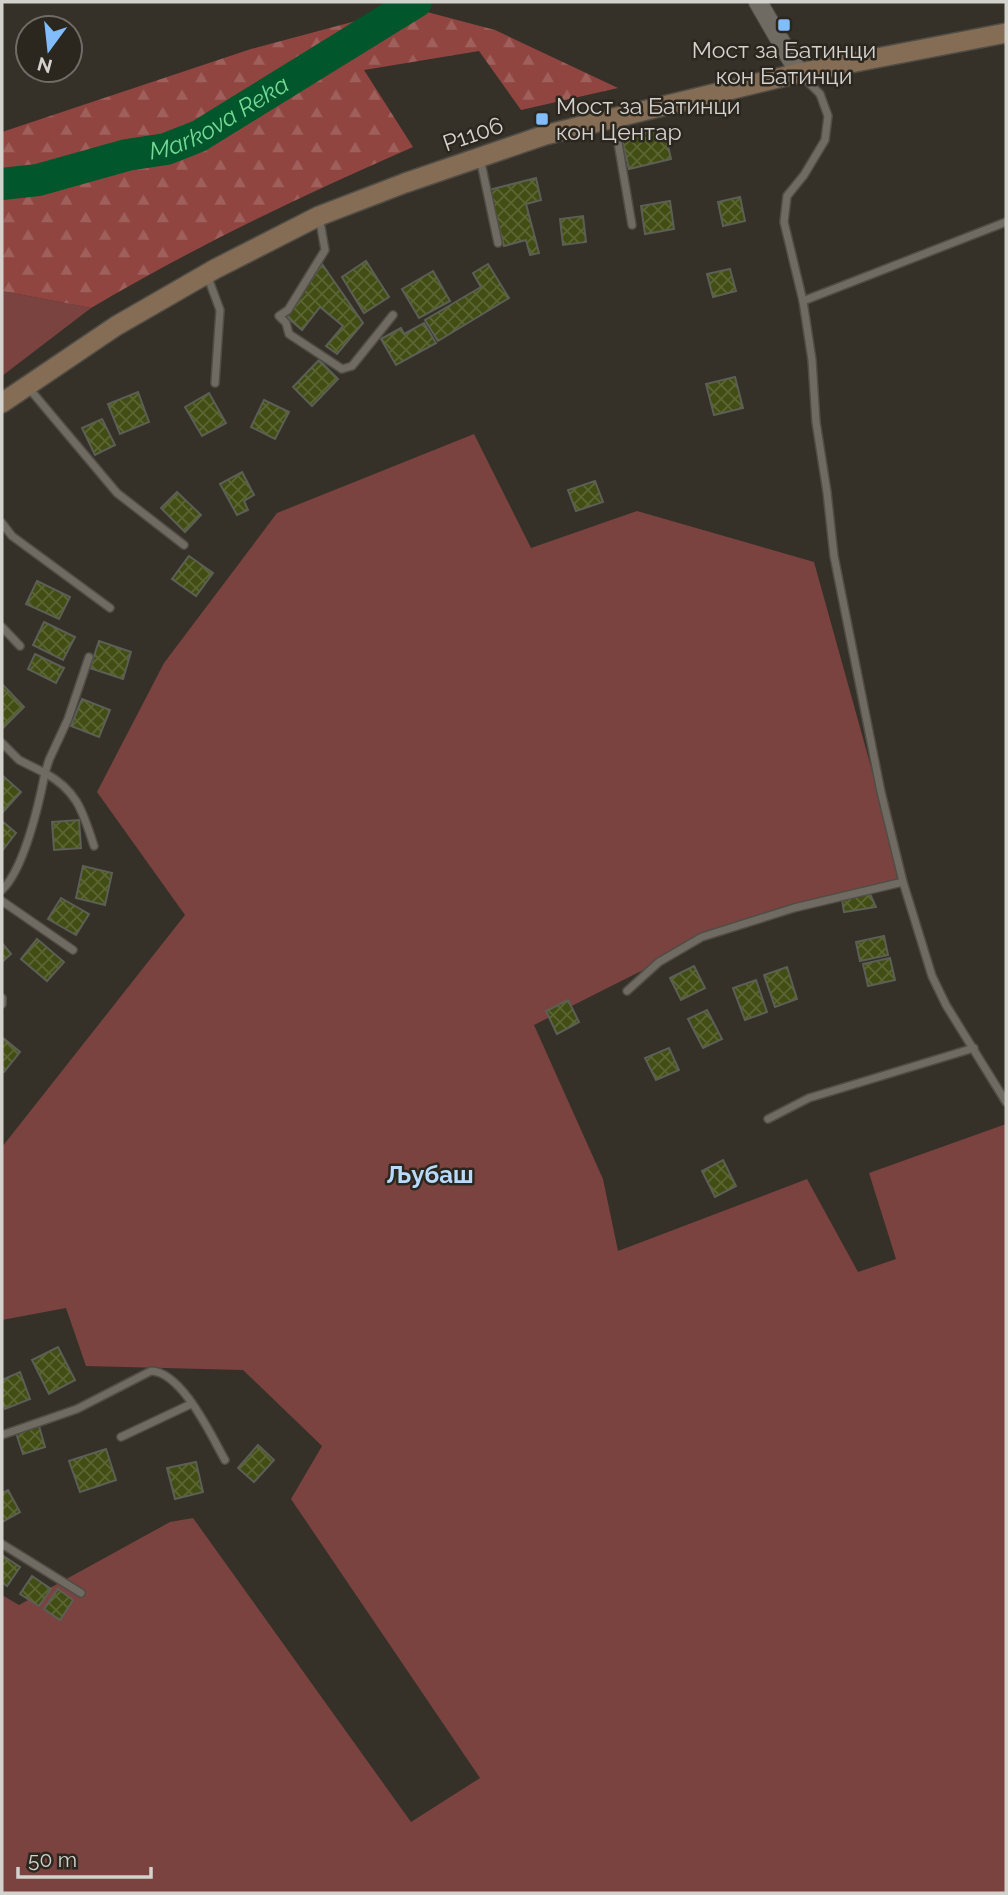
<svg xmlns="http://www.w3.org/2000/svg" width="1008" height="1895" font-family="Raleway,sans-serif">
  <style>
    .green { fill: #7a433f }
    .forest { fill: url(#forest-firs) }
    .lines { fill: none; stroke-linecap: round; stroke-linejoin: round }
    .river { stroke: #01572b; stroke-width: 32 }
    .building { fill: url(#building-cross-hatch); stroke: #5c5f55; stroke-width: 2 }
    .service-casing { stroke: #504d46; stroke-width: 10 }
    .tertiary-casing { stroke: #504d46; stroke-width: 20 }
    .secondary-casing { stroke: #504d46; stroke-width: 22 }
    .service { stroke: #6f6b62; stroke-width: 7 }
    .tertiary { stroke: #6f6b62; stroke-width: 18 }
    .secondary { stroke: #856c54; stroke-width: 19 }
    .poi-dot { fill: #80bdfa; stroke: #2b271f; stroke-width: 2.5 }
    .labels { text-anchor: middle; stroke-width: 5; stroke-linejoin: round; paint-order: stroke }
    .poi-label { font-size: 23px; fill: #d4d2cd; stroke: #2b271f }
    .street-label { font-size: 23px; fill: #d4d2cd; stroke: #2b271f }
    .water-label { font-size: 24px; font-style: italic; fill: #76d896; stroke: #2b271f }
    .neighbourhood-label { font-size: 24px; font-weight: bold; fill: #b8dafc; stroke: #2b271f }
  </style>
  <defs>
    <pattern id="forest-firs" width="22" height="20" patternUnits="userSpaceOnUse" patternTransform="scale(1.75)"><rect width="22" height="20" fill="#904541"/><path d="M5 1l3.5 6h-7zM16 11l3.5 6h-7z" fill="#9f5f5b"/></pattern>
    <pattern id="building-cross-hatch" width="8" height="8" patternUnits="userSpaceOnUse" patternTransform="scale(1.75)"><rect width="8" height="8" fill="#414d13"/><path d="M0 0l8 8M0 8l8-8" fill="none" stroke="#5c6634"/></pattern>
  </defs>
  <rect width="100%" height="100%" fill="#353129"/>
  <g class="green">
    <path d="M2,291L91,308L2,376Z"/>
    <path d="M474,434L531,548L637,511L814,562L903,882L794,908L702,937L659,962L534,1025L603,1179L618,1251L807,1179L858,1272L896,1259L869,1173L1006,1124V1893H2V1595L19,1605L170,1522L193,1518L411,1822L480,1778L291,1499L322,1446L243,1370L86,1366L66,1308L2,1320V1147L185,915L97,792L164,663L277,513Z"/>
  </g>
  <path class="forest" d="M408,7L495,30L618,88L521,110L479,51L364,70L413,147C303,195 194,247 91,308L2,291V132L251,49Z"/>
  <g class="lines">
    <path class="river" id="s1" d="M2,184L38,180L127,155L166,149L199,136L416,2"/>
  </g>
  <g class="building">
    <path d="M664,128L671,159L629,169L622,139Z"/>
    <path d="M536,178L541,200L526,204L539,253L530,255L526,240L504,246L489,190Z"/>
    <path d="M740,197L745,221L723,226L718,202Z"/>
    <path d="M670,201L674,229L645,234L641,206Z"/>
    <path d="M583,216L586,242L563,245L560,219Z"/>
    <path d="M366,261L389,297L364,313L342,277Z"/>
    <path d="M322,264L363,323L337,354L326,346L343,326L320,307L302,330L287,317Z"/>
    <path d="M488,264L509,298L438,341L425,320L481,287L473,273Z"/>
    <path d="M730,269L736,291L713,297L707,274Z"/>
    <path d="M433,271L450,301L419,318L402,289Z"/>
    <path d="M424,323L436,343L396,365L381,339L401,328L404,334Z"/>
    <path d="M319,360L338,379L312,406L293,387Z"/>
    <path d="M735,377L743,408L714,415L706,384Z"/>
    <path d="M138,392L149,422L120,434L108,404Z"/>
    <path d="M209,393L226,423L202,436L185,407Z"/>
    <path d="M264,400L289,412L275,439L251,427Z"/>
    <path d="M102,419L115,445L95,455L82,428Z"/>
    <path d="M242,472L254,495L244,501L248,510L237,515L220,484Z"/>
    <path d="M595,481L603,502L576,511L568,490Z"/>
    <path d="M177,492L201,515L185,532L161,508Z"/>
    <path d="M189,556L213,573L196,596L172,579Z"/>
    <path d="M37,581L70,597L59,619L26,604Z"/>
    <path d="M44,622L75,637L63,660L33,645Z"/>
    <path d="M99,641L131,652L123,679L90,668Z"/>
    <path d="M35,654L64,668L56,683L28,669Z"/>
    <path d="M2,684L24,707L2,729Z"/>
    <path d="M82,699L110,710L99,737L71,726Z"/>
    <path d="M3,776L21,792L3,812L2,810Z"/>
    <path d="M79,820L81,848L54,850L52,822Z"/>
    <path d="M2,821L16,833L2,851Z"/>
    <path d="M83,866L112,873L105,905L76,898Z"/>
    <path d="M870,894L876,907L844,912L842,899Z"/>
    <path d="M61,898L89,914L76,935L48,919Z"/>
    <path d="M884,936L888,955L860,961L856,942Z"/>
    <path d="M37,939L64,962L47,981L21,959Z"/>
    <path d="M2,943L11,954L2,962Z"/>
    <path d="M890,958L895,980L868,986L863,964Z"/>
    <path d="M694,966L705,988L681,1000L670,978Z"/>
    <path d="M787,967L797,999L775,1007L764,975Z"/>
    <path d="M756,980L767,1012L745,1020L733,988Z"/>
    <path d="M568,1000L579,1022L557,1034L546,1011Z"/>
    <path d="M707,1010L722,1039L703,1048L688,1019Z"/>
    <path d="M2,1037L20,1052L4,1072L2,1070Z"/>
    <path d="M669,1048L679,1070L656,1080L645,1058Z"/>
    <path d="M723,1160L736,1186L715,1197L702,1171Z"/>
    <path d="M58,1347L75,1380L49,1394L32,1360Z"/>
    <path d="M20,1372L30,1399L5,1409L2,1401V1380Z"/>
    <path d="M39,1426L45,1447L23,1454L16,1433Z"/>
    <path d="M258,1445L274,1460L254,1482L238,1468Z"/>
    <path d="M106,1449L116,1480L80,1492L69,1461Z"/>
    <path d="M196,1462L203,1492L175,1499L167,1468Z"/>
    <path d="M8,1490L20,1512L2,1522V1493Z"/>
    <path d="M2,1555L20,1567L7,1586L2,1582Z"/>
    <path d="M32,1576L51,1589L39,1606L20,1594Z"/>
    <path d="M58,1589L73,1600L60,1620L44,1609Z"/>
  </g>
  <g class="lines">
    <g class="service-casing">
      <g id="service">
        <path d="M802,76L820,94L828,116L825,140L804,175L787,196L784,222L803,301L812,360L816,422L827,492L834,556L881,792L903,882L932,976L946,1005L1006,1102"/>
        <path d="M614,119L632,225"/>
        <path d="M480,158L498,243"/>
        <path d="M319,216L325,250L288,310L279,316L286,323L289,334L342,369L352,366L393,315"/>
        <path d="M207,275L220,310L215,383"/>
        <path d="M803,301L1006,222"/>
        <path d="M27,386L117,493L184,545"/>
        <path d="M2,523L12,536L110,608"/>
        <path d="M2,627L20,646"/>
        <path d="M89,657L68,719L49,760L45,773C78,791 83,813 94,846"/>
        <path d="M2,743L19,760L45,773C39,804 24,869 2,890"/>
        <path d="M2,901L73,950"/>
        <path d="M627,991L659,962L702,937L794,908L903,882"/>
        <path d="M2,998V1004"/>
        <path d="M768,1119L809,1098L974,1048"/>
        <path d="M2,1435L77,1409L151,1371C182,1372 211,1435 225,1460"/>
        <path d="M121,1437L191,1404"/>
        <path d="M2,1544L81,1593"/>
      </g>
    </g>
    <g class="tertiary-casing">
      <path id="tertiary" d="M758,2L799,73"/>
    </g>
    <g class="secondary-casing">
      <path id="secondary" d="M2,403L116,326L215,269L319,216L405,183L545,135L614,118L799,73L1006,33"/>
    </g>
    <use href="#service" class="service"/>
    <use href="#tertiary" class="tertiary"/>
    <use href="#secondary" class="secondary"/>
  </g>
  <g class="poi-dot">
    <rect x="777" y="18" width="14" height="14" rx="3.5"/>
    <rect x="535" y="112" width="14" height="14" rx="3.5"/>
  </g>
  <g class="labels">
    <g class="poi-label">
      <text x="784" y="58">Мост за Батинци<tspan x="784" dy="26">кон Батинци</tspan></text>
      <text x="556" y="114" text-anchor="start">Мост за Батинци<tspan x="556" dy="26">кон Центар</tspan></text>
    </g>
    <g class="street-label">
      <text transform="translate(473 134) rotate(-19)" y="8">P1106</text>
    </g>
    <g class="water-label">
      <text dy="8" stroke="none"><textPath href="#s1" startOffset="229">Markova Reka</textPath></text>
    </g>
    <g class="neighbourhood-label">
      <text x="430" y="1183">Љубаш</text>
    </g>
  </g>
  <rect width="1008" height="1895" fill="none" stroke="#d4d2cd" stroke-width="7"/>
  <g transform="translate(49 49) rotate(195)"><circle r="33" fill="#2b271f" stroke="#6f6b65" stroke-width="2"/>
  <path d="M0-5L12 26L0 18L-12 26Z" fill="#80bdfa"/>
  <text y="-10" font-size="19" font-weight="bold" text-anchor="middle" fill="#d4d2cd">N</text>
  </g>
  <path d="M18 1867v10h133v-10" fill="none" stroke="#d4d2cd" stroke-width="3.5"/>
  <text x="28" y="1867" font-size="21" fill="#d4d2cd" stroke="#2b271f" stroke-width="5" paint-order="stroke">50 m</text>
</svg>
